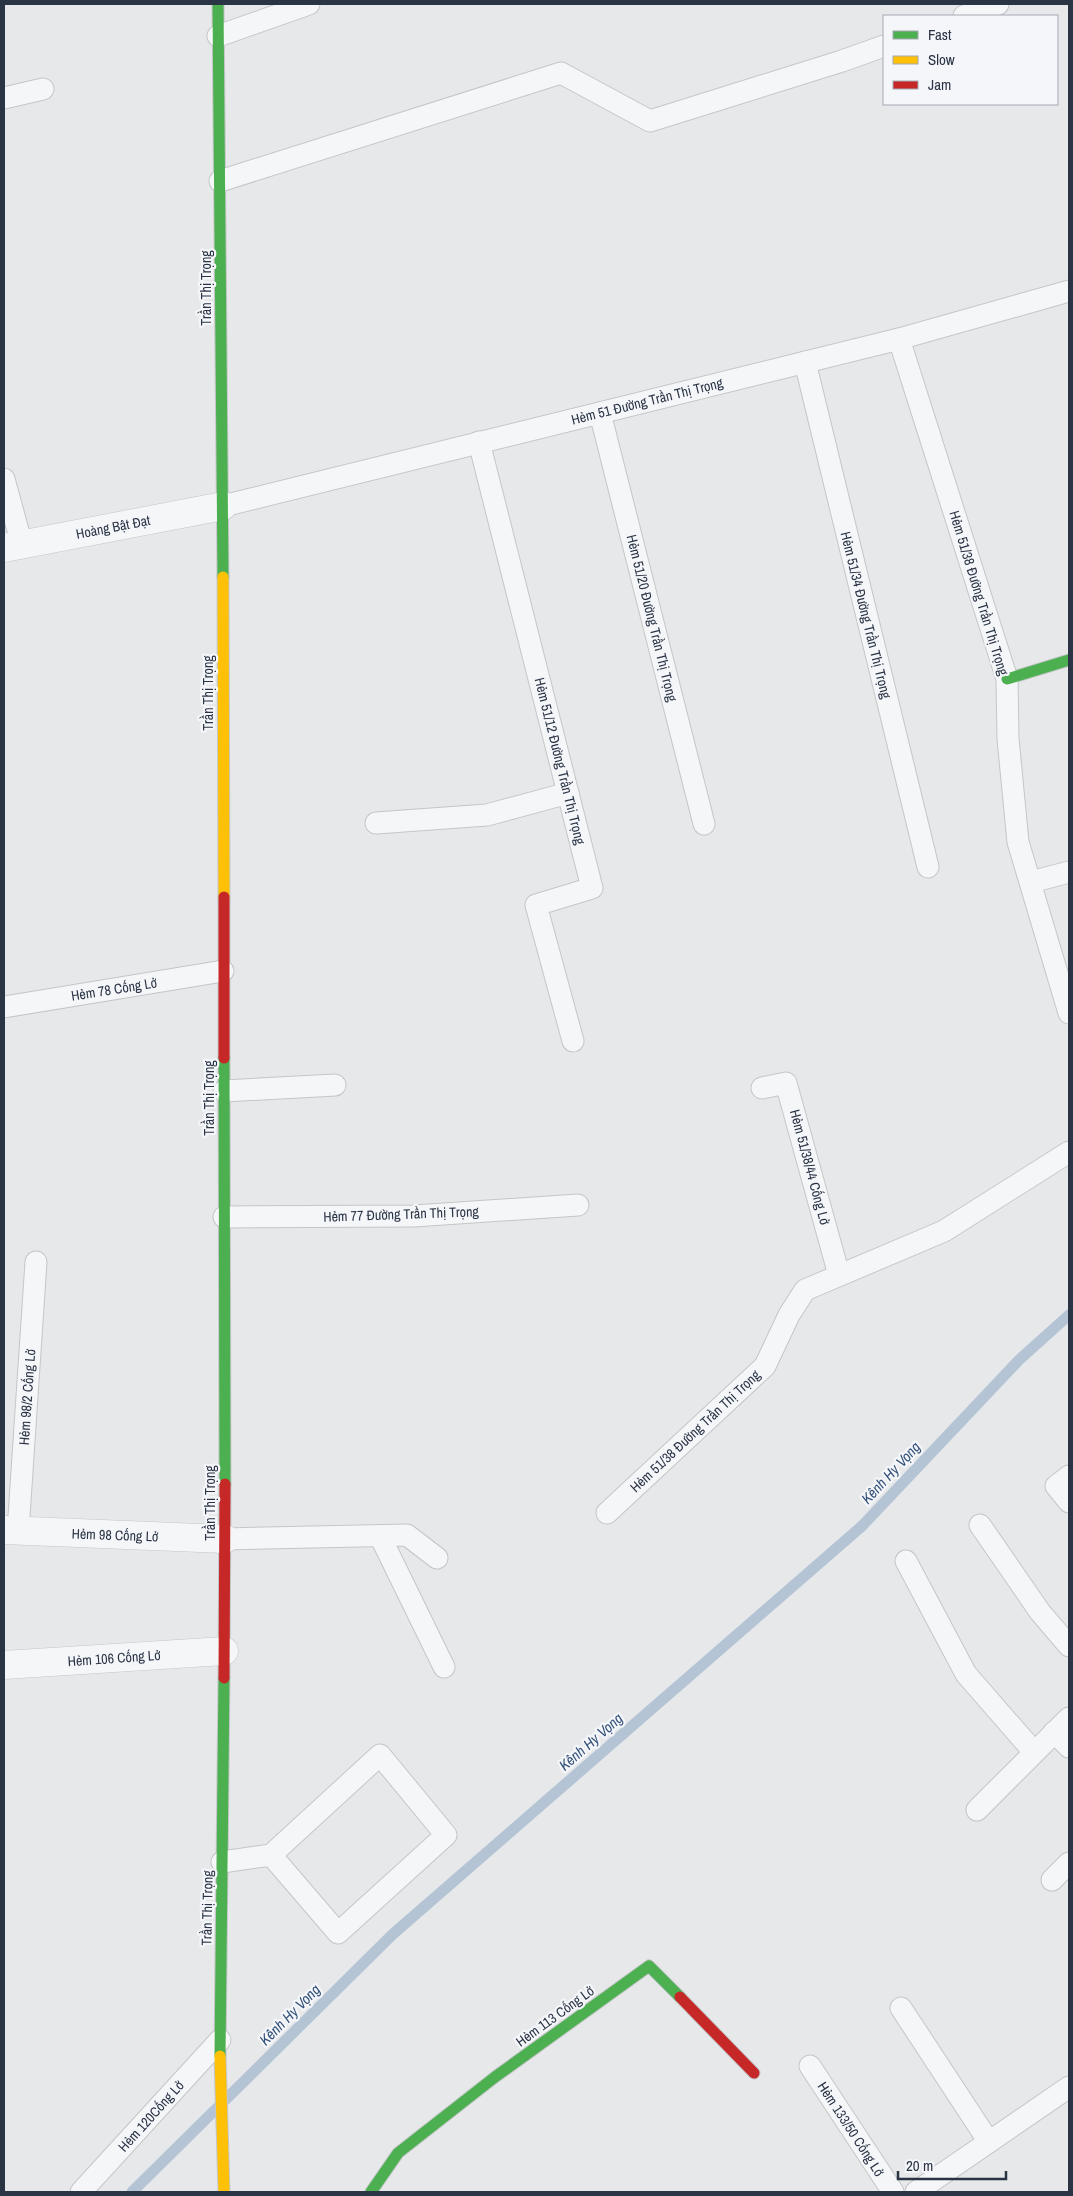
<svg xmlns="http://www.w3.org/2000/svg" width="1073" height="2196" font-family="'Archivo Narrow',sans-serif">
  <style>
    .lines { fill: none; stroke-linecap: round; stroke-linejoin: round }
    .stream { stroke: #b4c4d5; stroke-width: 11 }
    .lane-casing { stroke: #c4c6c8; stroke-width: 23 }
    .street-casing { stroke: #c4c6c8; stroke-width: 29 }
    .fast-casing { stroke: #c4c6c8; stroke-width: 13 }
    .slow-casing { stroke: #c4c6c8; stroke-width: 13 }
    .jam-casing { stroke: #c4c6c8; stroke-width: 13 }
    .lane { stroke: #f5f6f7; stroke-width: 21 }
    .street { stroke: #f5f6f7; stroke-width: 28 }
    .fast { stroke: #4caf50; stroke-width: 11 }
    .slow { stroke: #ffc107; stroke-width: 11 }
    .jam { stroke: #c62828; stroke-width: 11 }
    .labels { text-anchor: middle; stroke-width: 4.5; stroke-linejoin: round; paint-order: stroke }
    .street-label { font-size: 14px; fill: #2b3445; stroke: #f4f6f9 }
    .water-label { font-size: 15px; font-style: italic; fill: #34527a; stroke: #f4f6f9 }
  </style>
  <rect width="100%" height="100%" fill="#e6e8ea"/>
  <g class="lines">
    <path class="stream" d="M132,2192L393,1934L862,1526L1019,1360L1069,1315"/>
    <g class="lane-casing">
      <g id="lane">
        <path d="M964,16L998,4"/>
        <path d="M218,36L309,4"/>
        <path d="M4,98L43,89"/>
        <path d="M220,181L561,73L650,121L842,61L884,46"/>
        <path d="M899,339L1007,679L1008,739L1018,842L1069,1013"/>
        <path d="M805,362L928,867"/>
        <path d="M600,413L704,824"/>
        <path d="M479,442L592,888L536,905L573,1041"/>
        <path d="M4,479L22,545"/>
        <path d="M223,506L899,339L1069,291"/>
        <path d="M376,823L487,815L568,793"/>
        <path d="M1031,882L1069,872"/>
        <path d="M4,1007L223,971"/>
        <path d="M762,1088L786,1083L839,1275"/>
        <path d="M224,1091L335,1085"/>
        <path d="M224,1217L414,1216L578,1205"/>
        <path d="M1069,1476L1056,1486L1069,1502"/>
        <path d="M607,1513L765,1366L789,1315L805,1290L944,1231L1069,1152"/>
        <path d="M980,1525L1040,1612L1069,1646"/>
        <path d="M18,1531L36,1262"/>
        <path d="M380,1536L444,1667"/>
        <path d="M225,1539L407,1535L437,1558"/>
        <path d="M906,1561L966,1674L1034,1752"/>
        <path d="M1054,1732L1069,1747"/>
        <path d="M977,1810L1069,1718"/>
        <path d="M222,1862L271,1855L338,1933L446,1835L380,1755L271,1855"/>
        <path d="M1052,1880L1069,1863"/>
        <path d="M901,2008L989,2142"/>
        <path d="M810,2066L893,2192"/>
        <path d="M81,2192L220,2040"/>
        <path d="M916,2192L1069,2087"/>
      </g>
    </g>
    <g class="street-casing">
      <g id="street">
        <path d="M4,548L223,506"/>
        <path d="M4,1530L225,1539"/>
        <path d="M4,1665L224,1651"/>
      </g>
    </g>
    <g class="fast-casing">
      <g id="fast">
        <path d="M218,4L223,577"/>
        <path d="M1007,679L1069,660"/>
        <path d="M224,1058L225,1484"/>
        <path d="M220,2056L224,1678"/>
        <path d="M371,2192L398,2153L495,2077L649,1966L680,1997"/>
      </g>
    </g>
    <g class="slow-casing">
      <g id="slow">
        <path d="M223,577L224,897"/>
        <path d="M220,2056L224,2192"/>
      </g>
    </g>
    <g class="jam-casing">
      <g id="jam">
        <path d="M224,897V1058"/>
        <path d="M224,1678L225,1484"/>
        <path d="M680,1997L754,2073"/>
      </g>
    </g>
    <use href="#lane" class="lane"/>
    <use href="#street" class="street"/>
    <use href="#fast" class="fast"/>
    <use href="#slow" class="slow"/>
    <use href="#jam" class="jam"/>
  </g>
  <g class="labels">
    <g class="street-label">
      <text transform="translate(206 288) rotate(-90)" y="5">Trần Thị Trọng</text>
      <text transform="translate(647 401) rotate(-14)" y="5">Hẻm 51 Đường Trần Thị Trọng</text>
      <text transform="translate(113 527) rotate(-11)" y="5">Hoàng Bật Đạt</text>
      <text transform="translate(979 593) rotate(73)" y="5">Hẻm 51/38 Đường Trần Thị Trọng</text>
      <text transform="translate(866 615) rotate(76)" y="5">Hẻm 51/34 Đường Trần Thị Trọng</text>
      <text transform="translate(652 618) rotate(76)" y="5">Hẻm 51/20 Đường Trần Thị Trọng</text>
      <text transform="translate(208 693) rotate(-90)" y="5">Trần Thị Trọng</text>
      <text transform="translate(560 761) rotate(76)" y="5">Hẻm 51/12 Đường Trần Thị Trọng</text>
      <text transform="translate(114 989) rotate(-9)" y="5">Hẻm 78 Cống Lở</text>
      <text transform="translate(209 1098) rotate(-90)" y="5">Trần Thị Trọng</text>
      <text transform="translate(810 1167) rotate(75)" y="5">Hẻm 51/38/44 Cống Lở</text>
      <text transform="translate(401 1214) rotate(-2)" y="5">Hẻm 77 Đường Trần Thị Trọng</text>
      <text transform="translate(27 1397) rotate(-86)" y="5">Hẻm 98/2 Cống Lở</text>
      <text transform="translate(695 1431) rotate(-43)" y="5">Hẻm 51/38 Đường Trần Thị Trọng</text>
      <text transform="translate(210 1503) rotate(-90)" y="5">Trần Thị Trọng</text>
      <text transform="translate(115 1535) rotate(2)" y="5">Hẻm 98 Cống Lở</text>
      <text transform="translate(114 1658) rotate(-4)" y="5">Hẻm 106 Cống Lở</text>
      <text transform="translate(207 1908) rotate(-89)" y="5">Trần Thị Trọng</text>
      <text transform="translate(555 2016) rotate(-36)" y="5">Hẻm 113 Cống Lở</text>
      <text transform="translate(151 2116) rotate(-48)" y="5">Hẻm 120Cống Lở</text>
      <text transform="translate(851 2129) rotate(57)" y="5">Hẻm 133/50 Cống Lở</text>
    </g>
    <g class="water-label">
      <text transform="translate(891 1473) rotate(-47)" y="5">Kênh Hy Vọng</text>
      <text transform="translate(591 1742) rotate(-41)" y="5">Kênh Hy Vọng</text>
      <text transform="translate(290 2015) rotate(-45)" y="5">Kênh Hy Vọng</text>
    </g>
  </g>
  <rect width="1073" height="2196" fill="none" stroke="#2b3445" stroke-width="10"/>
  <rect x="883" y="15" width="175" height="90" fill="#f4f6f9" stroke="#a4a8b1"/>
  <rect x="893" y="31" width="25" height="8" fill="#4caf50" stroke="#a4a8b1"/>
  <text x="928" y="40" font-size="15" fill="#2b3445">Fast</text>
  <rect x="893" y="56" width="25" height="8" fill="#ffc107" stroke="#a4a8b1"/>
  <text x="928" y="65" font-size="15" fill="#2b3445">Slow</text>
  <rect x="893" y="81" width="25" height="8" fill="#c62828" stroke="#a4a8b1"/>
  <text x="928" y="90" font-size="15" fill="#2b3445">Jam</text>
  <path d="M898 2171v8h108v-8" fill="none" stroke="#2b3445" stroke-width="2.5"/>
  <text x="906" y="2171" font-size="15" fill="#2b3445" stroke="#f4f6f9" stroke-width="4" paint-order="stroke">20 m</text>
</svg>
